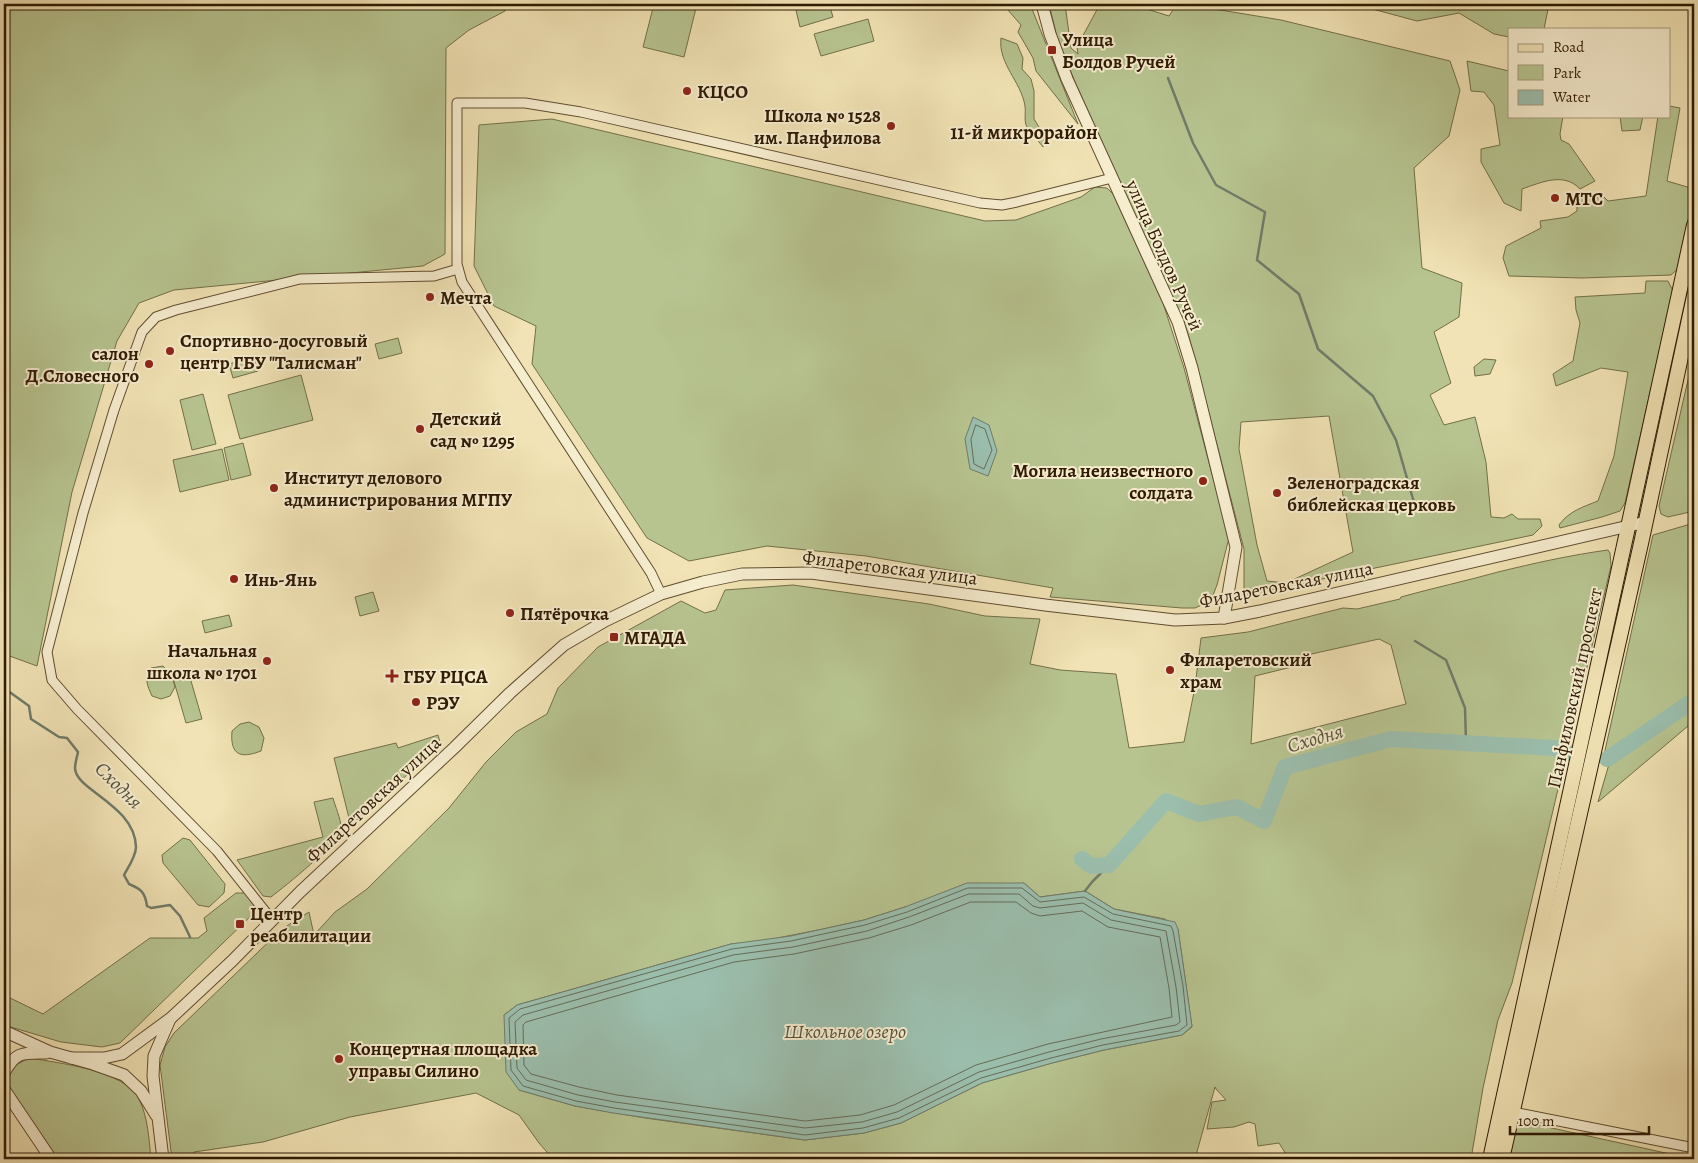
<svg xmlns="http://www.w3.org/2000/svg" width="1698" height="1163" font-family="Alegreya,serif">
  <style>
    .green { fill: #b7c490; stroke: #736f49; fill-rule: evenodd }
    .water { fill: #9bbead; stroke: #707c69 }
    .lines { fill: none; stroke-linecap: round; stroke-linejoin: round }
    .shore { stroke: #656c58; stroke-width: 1 }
    .stream { stroke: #707c69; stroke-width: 2.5 }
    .river { stroke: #9bbead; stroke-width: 16 }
    .minor-casing { stroke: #604c2f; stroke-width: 11 }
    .tertiary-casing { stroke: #604c2f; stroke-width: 13 }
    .primary-casing { stroke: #2f1a02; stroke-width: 16 }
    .minor { stroke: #f6edcf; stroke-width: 9 }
    .tertiary { stroke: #f6edcf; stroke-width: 11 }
    .primary { stroke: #f1e3b5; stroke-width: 14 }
    .poi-dot { fill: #8f2418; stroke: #f6edcf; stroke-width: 2 }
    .labels { text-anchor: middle; stroke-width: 4; stroke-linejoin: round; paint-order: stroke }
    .poi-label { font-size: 19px; font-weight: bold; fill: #2f1a02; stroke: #f6edcf; text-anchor: start }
    .street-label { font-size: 19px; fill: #2f1a02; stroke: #f6edcf }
    .neighbourhood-label { font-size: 20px; font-weight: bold; fill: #2f1a02; stroke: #f6edcf }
    .water-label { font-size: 20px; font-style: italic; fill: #55533e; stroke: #f6edcf }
  </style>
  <rect width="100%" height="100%" fill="#f1e3b5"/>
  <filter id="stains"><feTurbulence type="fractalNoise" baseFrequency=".004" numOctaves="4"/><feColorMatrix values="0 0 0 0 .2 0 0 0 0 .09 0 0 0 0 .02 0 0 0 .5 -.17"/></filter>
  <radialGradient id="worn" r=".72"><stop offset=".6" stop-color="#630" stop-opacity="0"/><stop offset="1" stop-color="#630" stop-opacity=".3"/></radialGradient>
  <g class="green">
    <path d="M4,4H509L505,11L469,30L446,48L445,254L423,266L174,290L139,303L117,341L72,492L37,666L4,654Z"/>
    <path d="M654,4H697L684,57L643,47Z"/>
    <path d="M796,4H829L833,17L800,27L795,6Z"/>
    <path d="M1012,4H1030L1078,124L1036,71L1033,58L1018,32L1021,25L1007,9Z"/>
    <path d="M1049,4H1065L1071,48L1078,54L1076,40L1079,43L1100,4H1131L1169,16L1177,4H1184L1281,20L1450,61L1460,90L1449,136L1414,168L1422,268L1462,283L1459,317L1434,332L1451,383L1430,395L1444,425L1475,417L1486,462L1491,517L1504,518L1512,514L1518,519H1540L1542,526L1533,535L1246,595L1244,588V549L1189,337L1178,311L1075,82L1057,37ZM1329,416L1353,552L1286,583L1267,581L1257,545L1239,449L1241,422Z"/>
    <path d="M1364,4H1549L1544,29H1509V37L1494,34L1459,13L1417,21L1365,7Z"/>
    <path d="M868,19L874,41L821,56L814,34Z"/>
    <path d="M1001,38L1017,44L1023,58L1022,69L1031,79L1034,91V119L1044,135L1043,147C1038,140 1030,133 1026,125C1024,119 1026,112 1025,106C1021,81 998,64 1001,38Z"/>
    <path d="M1467,61L1509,71V116H1563L1560,134L1561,140L1569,144L1595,181L1580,189C1564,172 1542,182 1522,189L1521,211L1504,203L1481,162V149L1500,145L1494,105L1484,92L1471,91Z"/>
    <path d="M1669,106L1680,108L1667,181L1694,189L1679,268L1671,275L1582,278L1509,276L1503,258L1506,246L1541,228L1540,221L1568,217L1577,211V198L1604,197L1608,201L1646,196L1658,116H1669Z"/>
    <path d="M1620,116H1643L1640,130L1622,131Z"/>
    <path d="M552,119L985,221L1016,220L1081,197L1095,187L1107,188L1113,194L1163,303L1184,368L1229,538L1217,585L1213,595L1206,603L1195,608H1182L1050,597L1053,588L866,556L767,546L689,561L647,538L532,364L536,326L494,306L474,266L479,125Z"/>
    <path d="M1646,281H1668L1673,291L1625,503L1620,511L1602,517L1560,528L1559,525C1569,511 1583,507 1598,501L1614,456L1628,372L1601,368L1556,386L1553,374L1573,361L1580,323L1576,310L1575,297L1645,293Z"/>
    <path d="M398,338L402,353L379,359L375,344Z"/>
    <path d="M1694,354V511L1668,517L1661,514L1659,506Z"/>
    <path d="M254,357L258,371L233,378L229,364Z"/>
    <path d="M1484,359L1496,360L1490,374L1475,376L1474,367Z"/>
    <path d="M301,375L313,420L240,439L228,395Z"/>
    <path d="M203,394L216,444L192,450L180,400Z"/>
    <path d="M243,443L251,475L231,480L224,448Z"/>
    <path d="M222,449L229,480L180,492L173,460Z"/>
    <path d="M1694,523V721L1598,802L1614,747H1613L1610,755H1604L1653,535Z"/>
    <path d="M1608,550L1610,553L1611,566L1512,983L1498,1020L1483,1088L1471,1159H1289L1279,1143L1258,1146L1255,1124L1249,1122L1234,1127L1207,1129L1212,1102L1226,1100L1216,1089L1215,1087L1195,1159H553L539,1143L519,1115L476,1093L350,1117L263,1142L194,1152L195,1159H172L160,1065L165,1047L174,1033L282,929L309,912L314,935L335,912L367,889L449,808L486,762L516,732L547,714L558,688L598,647L681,601L705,613L716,610L725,590L793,585L929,604L985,616L1040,619L1030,664L1060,670L1116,674L1129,748L1184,742L1195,687L1201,638L1248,632L1343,608L1357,609L1400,599L1401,597C1433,588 1466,581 1498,572C1535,563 1571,555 1608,550ZM1379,639L1391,645L1406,704L1251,744L1255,676L1304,664L1307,655ZM1024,883L1040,897L1085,891L1114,909L1165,919L1178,929L1192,1027L1182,1035L1104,1050L1052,1063L982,1083L901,1123L864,1133L805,1140L645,1118L575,1106L519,1090L504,1015L517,1005L731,944L762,941L823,929L864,920L905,907Z"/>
    <path d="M373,592L379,611L360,616L355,597Z"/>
    <path d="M229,615L232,626L205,633L202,621Z"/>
    <path d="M163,666L172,676L175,687L170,696L161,699L152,696C147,685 144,679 151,668Z"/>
    <path d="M189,674L202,719L186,723L173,678Z"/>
    <path d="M249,722L259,727L264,738L261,751C240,759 230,755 232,731L240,724Z"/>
    <path d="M438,735L440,742L439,746L356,821L349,818L334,758L396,743L398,748Z"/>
    <path d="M333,798C335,806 341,819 341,828C339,844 285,886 271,897L263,896L237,860L323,837L314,802Z"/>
    <path d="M183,838L190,840L225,884L224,893L209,907L198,905L163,863L162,855Z"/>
    <path d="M236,893H245L257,910L120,1043L102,1047L61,1042L4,1025V995L43,1014L150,938H198L207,931L204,918Z"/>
    <path d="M30,1058C58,1063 125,1070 139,1099C148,1117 149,1140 151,1159H58L9,1087C7,1068 14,1065 30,1058Z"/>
    <path d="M1523,1123H1529L1693,1159H1507L1515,1126Z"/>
  </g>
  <g class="water">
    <path d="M973,417L989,425L997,451L988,476L970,469L965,439Z"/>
    <path d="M967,883H1024L1040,897L1085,891L1114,909L1175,922L1178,929L1192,1026L1182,1035L1104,1050L1052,1063L982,1083L901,1123L864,1133L805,1140L613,1113L575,1106L519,1090L506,1072L504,1015L517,1005L731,944L791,936L864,920L905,907Z"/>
  </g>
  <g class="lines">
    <g class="shore">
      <path d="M976,425L985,429L992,450L984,469L974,464L971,440Z"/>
      <path d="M968,888H1022L1040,902L1084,897L1113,914L1171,926L1173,931L1183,986L1187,1025L1179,1031L1103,1045L1051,1058L981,1078L899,1118L863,1128L805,1135L614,1108L576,1101L523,1086L511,1070L509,1018L520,1009L732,949L791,941L865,925L907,912Z"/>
      <path d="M969,894H1019L1033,906L1040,908L1083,903L1111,920L1166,931L1176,987L1180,1022L1176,1025L1101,1039L1049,1052L979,1072L897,1112L862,1122L805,1128L615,1102L578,1095L526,1080L517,1068L515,1022L523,1015L733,955L793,947L867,931L909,917Z"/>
      <path d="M971,902H1016L1031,913L1040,916L1082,911L1108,927L1160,937L1169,988L1172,1017L1048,1044L976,1065L894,1105L860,1115L805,1121L617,1095L579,1087L531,1074L524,1065L523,1025L526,1022L734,962L794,954L869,938L911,925Z"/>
    </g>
    <g class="stream">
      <path d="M1168,78L1193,143L1216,185L1265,212L1257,260L1299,294L1318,349L1373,396L1396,440L1415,506"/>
      <path d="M1415,641L1446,660L1465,708L1466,743"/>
      <path d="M4,688L29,706L31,719L59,737L67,738L78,752C77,757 75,763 75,768C75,790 135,805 136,847C136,856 128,868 124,875L129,884C141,889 145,892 147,906L151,908L170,905L180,916L190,937"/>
      <path d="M1085,891L1092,882L1109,865"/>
    </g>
    <g class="river">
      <path d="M1607,759L1694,700"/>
      <path d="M1082,859L1091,866L1109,865L1166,801L1199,814L1237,807L1264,821L1285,767L1391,739L1554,748L1570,753"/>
    </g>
    <g class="minor-casing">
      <g id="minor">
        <path d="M661,594L651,573L462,282L457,264V103H525L581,112L980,203L1002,205L1017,202L1112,178"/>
        <path d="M272,920L217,851L77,709L52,680L47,652L83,513L114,410L142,332L156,317L176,310L300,279L434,276L458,269"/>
        <path d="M1513,1112L1694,1148"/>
      </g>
    </g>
    <g class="tertiary-casing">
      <g id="tertiary">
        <path d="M1042,4L1050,34L1067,79L1178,322L1192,368L1236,547L1224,618"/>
        <path d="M4,1031L50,1052L93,1064L124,1075L141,1091L156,1115"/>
        <path d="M71,1058H104L122,1054L171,1018L232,961L300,892L454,748L510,693L564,645L605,621L661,594L703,582L742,574L811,573L1045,605L1175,620L1224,618L1260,611L1646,522"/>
        <path d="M4,1073C16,1051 23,1053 46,1053"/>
        <path d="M4,1089L51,1159"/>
        <path d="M163,1159L153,1076L154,1056L170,1019"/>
      </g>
    </g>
    <g class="primary-casing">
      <g id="primary">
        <path d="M1490,1159L1694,225"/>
        <path d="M1502,1159L1642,539L1694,296"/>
      </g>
    </g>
    <use href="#minor" class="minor"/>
    <use href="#tertiary" class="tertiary"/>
    <use href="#primary" class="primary"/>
  </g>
  <g class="poi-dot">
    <rect x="1047" y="45" width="10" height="10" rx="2.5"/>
    <circle cx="687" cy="91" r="5"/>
    <circle cx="891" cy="126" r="5"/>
    <circle cx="1555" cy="198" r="5"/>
    <circle cx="430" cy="297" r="5"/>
    <circle cx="170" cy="351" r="5"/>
    <circle cx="149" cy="364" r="5"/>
    <circle cx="420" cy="429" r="5"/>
    <circle cx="1203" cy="481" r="5"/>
    <circle cx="274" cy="488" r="5"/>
    <circle cx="1277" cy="493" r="5"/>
    <circle cx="234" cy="579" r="5"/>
    <circle cx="510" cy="613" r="5"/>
    <rect x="609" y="632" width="10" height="10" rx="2.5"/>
    <circle cx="267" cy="661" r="5"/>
    <circle cx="1170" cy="670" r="5"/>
    <path d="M389.5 668.5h5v5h5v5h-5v5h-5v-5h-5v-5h5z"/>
    <circle cx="416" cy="702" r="5"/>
    <rect x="235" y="919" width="10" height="10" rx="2.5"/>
    <circle cx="339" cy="1059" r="5"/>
  </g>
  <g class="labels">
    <g class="poi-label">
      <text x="1062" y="46">Улица<tspan x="1062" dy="22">Болдов Ручей</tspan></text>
      <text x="697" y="98">КЦСО</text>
      <text x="881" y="122" text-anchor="end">Школа № 1528<tspan x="881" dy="22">им. Панфилова</tspan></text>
      <text x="1565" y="205">МТС</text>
      <text x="440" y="304">Мечта</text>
      <text x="180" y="347">Спортивно-досуговый<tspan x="180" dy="22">центр ГБУ "Талисман"</tspan></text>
      <text x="139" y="360" text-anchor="end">салон<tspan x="139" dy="22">Д.Словесного</tspan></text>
      <text x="430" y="425">Детский<tspan x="430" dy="22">сад № 1295</tspan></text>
      <text x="1193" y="477" text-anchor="end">Могила неизвестного<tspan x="1193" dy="22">солдата</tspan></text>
      <text x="284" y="484">Институт делового<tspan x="284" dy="22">администрирования МГПУ</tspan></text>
      <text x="1287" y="489">Зеленоградская<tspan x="1287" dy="22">библейская церковь</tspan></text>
      <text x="244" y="586">Инь-Янь</text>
      <text x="520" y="620">Пятёрочка</text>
      <text x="624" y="644">МГАДА</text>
      <text x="257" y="657" text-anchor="end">Начальная<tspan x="257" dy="22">школа № 1701</tspan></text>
      <text x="1180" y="666">Филаретовский<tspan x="1180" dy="22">храм</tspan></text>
      <text x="403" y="683">ГБУ РЦСА</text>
      <text x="426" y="709">РЭУ</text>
      <text x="250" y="920">Центр<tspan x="250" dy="22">реабилитации</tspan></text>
      <text x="349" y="1055">Концертная площадка<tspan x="349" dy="22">управы Силино</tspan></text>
    </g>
    <g class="street-label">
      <text transform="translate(1165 255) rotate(66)" y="7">улица Болдов Ручей</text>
      <text transform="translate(890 567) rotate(7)" y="7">Филаретовская улица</text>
      <text transform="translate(1286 584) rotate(-11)" y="7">Филаретовская улица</text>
      <text transform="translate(1574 688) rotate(-78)" y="7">Панфиловский проспект</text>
      <text transform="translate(373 799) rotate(-43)" y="7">Филаретовская улица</text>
    </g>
    <g class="neighbourhood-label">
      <text x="1024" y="139">11-й микрорайон</text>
    </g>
    <g class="water-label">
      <text transform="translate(1315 738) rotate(-16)" y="7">Сходня</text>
      <text transform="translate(119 785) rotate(45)" y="7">Сходня</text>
      <text x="845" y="1038">Школьное озеро</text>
    </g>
  </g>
  <rect width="1698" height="1163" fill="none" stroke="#f1e3b5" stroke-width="20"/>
  <rect x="5" y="5" width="1688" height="1153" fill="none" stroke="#2f1a02" stroke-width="2.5"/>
  <rect x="10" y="10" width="1678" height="1143" fill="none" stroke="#2f1a02"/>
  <rect x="1508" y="28" width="162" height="90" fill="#f6edcf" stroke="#a6997d"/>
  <rect x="1518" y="44" width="25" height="8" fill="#f1e3b5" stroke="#a6997d"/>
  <text x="1553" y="52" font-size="15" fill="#2f1a02">Road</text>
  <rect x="1518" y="65" width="25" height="15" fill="#b7c490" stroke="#a6997d"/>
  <text x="1553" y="78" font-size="15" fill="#2f1a02">Park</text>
  <rect x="1518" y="90" width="25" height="15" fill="#9bbead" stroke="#a6997d"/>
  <text x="1553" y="102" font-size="15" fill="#2f1a02">Water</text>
  <path d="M1510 1126v8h139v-8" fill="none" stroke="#2f1a02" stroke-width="2.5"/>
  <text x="1518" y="1126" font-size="15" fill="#2f1a02" stroke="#f6edcf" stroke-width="4" paint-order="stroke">100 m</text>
  <rect width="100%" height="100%" filter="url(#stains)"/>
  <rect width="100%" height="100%" fill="url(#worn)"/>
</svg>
